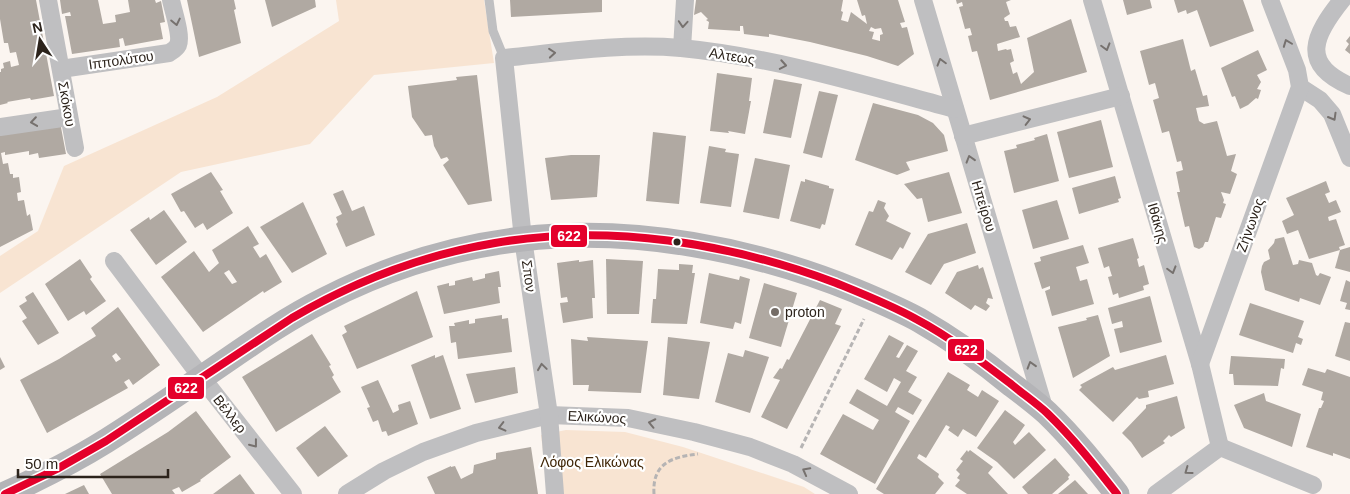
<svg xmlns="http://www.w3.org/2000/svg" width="1350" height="494" font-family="Arial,sans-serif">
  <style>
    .green { fill: #f8e4d2 }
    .building { fill: #b0a9a2; fill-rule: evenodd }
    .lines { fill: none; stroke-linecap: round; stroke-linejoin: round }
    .path { stroke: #b6b4b4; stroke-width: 3; stroke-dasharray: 5 2.5; stroke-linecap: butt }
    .lane { stroke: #bfbfc1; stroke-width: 9 }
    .street { stroke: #bfbfc1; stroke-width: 18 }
    .secondary { stroke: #b4b4b7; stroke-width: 25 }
    .bus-1-casing { stroke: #fff; stroke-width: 11 }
    .bus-1 { stroke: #e4002b; stroke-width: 8 }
    .oneway { stroke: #76716e }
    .bus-dot { fill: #2c231b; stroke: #fff; stroke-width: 2 }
    .poi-dot { fill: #746c66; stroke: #fff; stroke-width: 2 }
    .labels { text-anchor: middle; stroke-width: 4.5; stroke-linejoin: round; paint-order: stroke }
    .street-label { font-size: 14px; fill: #2c231b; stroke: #fff }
    .poi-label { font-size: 14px; fill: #2c231b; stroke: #fff; text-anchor: start }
    .park-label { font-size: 14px; fill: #3f2506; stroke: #fff }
    .line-badge { stroke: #fff; stroke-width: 2 }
    .badge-label { font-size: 14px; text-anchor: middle; font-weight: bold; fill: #fff }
  </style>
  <rect width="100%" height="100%" fill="#fbf5f0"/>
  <g class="green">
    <path d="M336,0H484L494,63L374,75L310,144L181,172L0,293V256L38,231L64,166L217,97L339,21Z"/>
    <path d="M566,430L625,432L683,447L804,487L815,494H548L541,435Z"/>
  </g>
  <g class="building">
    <path d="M0,0H36L54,96L31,100L30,98L7,102L8,103L0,105V72H1V69L4,68L3,63L10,61L11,67L19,65L16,52L10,53L8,43H4L0,19Z"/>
    <path d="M60,0H98L103,24L116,22L115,15L130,12L128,0H155L156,3L161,1L165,22L160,23L163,39L125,46L123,38L119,39L120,47L72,54L65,16H71L70,12L62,14Z"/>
    <path d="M187,0H234L236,9L234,10L241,43L199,57Z"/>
    <path d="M265,0H315L316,7L272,27Z"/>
    <path d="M510,0H602V12L511,17Z"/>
    <path d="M696,0H843L841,11L843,12L841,20L848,22L851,12L867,24L865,15L862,16L857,0H898L905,22L900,23L902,28L907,27L914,54L898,66L867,56L810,42L769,34V37L744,34L743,26H740V31L708,29L709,22L706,20L708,19L701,12L694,15ZM871,27L875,29L881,28L883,34L880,35V41L872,39L874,32L869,31Z"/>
    <path d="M956,0H1011L1006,2L1010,14L1004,18L1005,21H1008L1010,27L1016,26L1020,37L997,44L998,51L1006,49L1007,50L1011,49L1014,61L1010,63L1013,74L1017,72L1021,84L1034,72L1027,38L1071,19L1087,72L990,100L977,51L972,52L968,36L972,35L970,28L965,29L959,7L963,6L962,2L957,4Z"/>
    <path d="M1123,0H1150L1152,8L1127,15Z"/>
    <path d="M1174,0H1243L1254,31L1210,47L1197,10L1187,14L1186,10L1178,13Z"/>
    <path d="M1350,36V54L1345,50L1349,44L1346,41Z"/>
    <path d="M1183,39L1191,71L1195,69L1203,96L1207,95L1209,106L1196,108L1199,121L1204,124L1217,121L1227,156L1236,154L1231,171L1237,174L1230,194L1221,192L1224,200L1223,203L1226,204L1221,218L1216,217L1208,242H1205L1203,247L1199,249L1194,247L1189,226L1185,227L1177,192H1180L1176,172L1183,170L1181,161L1177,162L1169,131L1162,133L1153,100L1159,98L1155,83L1149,85L1140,51Z"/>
    <path d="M1258,50L1267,70L1257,75L1261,82L1257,89L1261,90L1258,99L1256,98L1248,105L1240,109L1235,96L1232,97L1221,68Z"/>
    <path d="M717,73L752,78L749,101H751L745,134L728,131L729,133L710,131Z"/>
    <path d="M477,75L492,201L468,205L443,165L449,160L447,157L441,159L434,146L432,135L425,136L412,117L408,86L457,80L456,77Z"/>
    <path d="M774,79L802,84L791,138L763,133Z"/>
    <path d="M819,91L838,95L822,158L803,153Z"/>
    <path d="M873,103L918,115L933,123L944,135L948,151L906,162L910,170L897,175L855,160Z"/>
    <path d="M1101,120L1113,167L1069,178L1057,132Z"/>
    <path d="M60,122L66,154L39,158L38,153L29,155V151L5,155V152L1,153L3,164L8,163L10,174H13V178L19,177L21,192L17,193L18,201L24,200L27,216L30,214L33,230L0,247V132Z"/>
    <path d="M653,132L686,136L679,204L646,201Z"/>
    <path d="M1047,134L1059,181L1014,193L1004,151L1017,148L1016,145L1035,140L1034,138Z"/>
    <path d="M709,146L726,149L725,152L739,154L731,207L700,203Z"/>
    <path d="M571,155H600L597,197L551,200L545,158Z"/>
    <path d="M755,158L790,165L779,219L743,212Z"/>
    <path d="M211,172L223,190L220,191L233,213L207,230L203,223L195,228L184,211L181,212L171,194Z"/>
    <path d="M949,172L962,213L928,222L922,198L917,199L904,184Z"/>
    <path d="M1115,176L1121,198L1118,199L1119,202L1079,214L1072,188Z"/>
    <path d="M805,179L829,186V188L834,189L825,225L822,224L820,229L790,221L801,181L805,182Z"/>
    <path d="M1326,181L1330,192L1325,194L1329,203L1336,200L1341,212L1328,217L1329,221L1336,219L1345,245L1339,247L1340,250L1309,259L1298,230L1287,234L1282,221L1294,215L1286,198Z"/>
    <path d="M343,190L352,211L364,206L375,235L346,247L336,224L338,222L336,217L342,214L333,194Z"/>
    <path d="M878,200L886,203L884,208L889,216L886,221L911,233L903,249L900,247L892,260L855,245L869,211L873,212Z"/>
    <path d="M1057,200L1069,239L1033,249L1022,210Z"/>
    <path d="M303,202L327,254L292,273L260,227Z"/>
    <path d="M164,210L187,242L156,265L130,230L149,217L150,220Z"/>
    <path d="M967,223L976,253L944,264L931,285L905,272L928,234Z"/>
    <path d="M248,226L259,244L253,247L260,258L266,254L282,282L264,293L263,291L203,332L161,277L194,251L209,272L219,263L212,250ZM229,270L237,282L232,284L224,273Z"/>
    <path d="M1284,237L1293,265L1298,264L1299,260L1312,263L1316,275L1318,276L1320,273L1331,277L1320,305L1300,298L1299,302L1265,290L1261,272L1262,266L1264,262L1270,259L1268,250L1274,243L1275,239Z"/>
    <path d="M1133,238L1139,258L1137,259L1139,267L1144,265L1149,284L1143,286L1144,290L1119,298L1118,293L1113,295L1108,277L1112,276L1110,270L1109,266L1104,268L1098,248Z"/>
    <path d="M1083,245L1089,263L1076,267L1080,281L1087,279L1094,304L1052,316L1045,291L1050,289V286L1042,289L1034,263L1041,261L1040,257Z"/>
    <path d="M1350,247V272L1335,268L1340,250Z"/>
    <path d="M80,259L92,277L90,279L106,301L86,315L84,311L68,321L45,284Z"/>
    <path d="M606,259L643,261L639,314H607Z"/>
    <path d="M579,260V262L593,260L595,298H592L593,318L563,323L560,303L568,302L567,297L561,298L557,263Z"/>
    <path d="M679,264L693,265L692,273H695L687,324L651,323L653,299H656L658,269L679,270Z"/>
    <path d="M978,265L979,269L983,267L993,299L988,298L986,303L990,306L986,311L975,305L971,310L945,293L957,272Z"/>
    <path d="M499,271L501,287H498L500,303L444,314L437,286L449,283V286L455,285V281L472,277L473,281L485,278V274Z"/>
    <path d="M709,273L739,280L740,276L750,279L741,324L735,322L733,329L700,323Z"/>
    <path d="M1346,280L1350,282V310L1345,309L1347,303L1340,301Z"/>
    <path d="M764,283L797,293L781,347L749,338Z"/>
    <path d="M417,291L433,337L357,369L342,335L347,332L344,326Z"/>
    <path d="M33,292L59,333L38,345L22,321L27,318L19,306L27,301L25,297Z"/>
    <path d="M1150,296L1162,342L1120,353L1114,329L1123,327L1122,321L1112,324L1108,308Z"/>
    <path d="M820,300L842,309L835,324L841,326L787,429L761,417L780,380L773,378L780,368L782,369L787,359L789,360Z"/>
    <path d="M1250,303L1304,321L1298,337L1303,339L1301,345L1296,343L1293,353L1239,335Z"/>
    <path d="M118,307L160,365L133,385L129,379L124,382L128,388L47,433L20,380L59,359L96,336L91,328ZM116,353L121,359L116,362L112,356Z"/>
    <path d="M502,315V319L508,318L512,352L458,359L456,342L451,343L449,326H455L454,323L469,320V324L475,323V319Z"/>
    <path d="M1098,315L1110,356L1073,378L1058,327L1087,320L1086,318Z"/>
    <path d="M1345,322L1350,323V361L1335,356Z"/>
    <path d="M312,334L331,365L329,366L334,375L332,377L341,392L276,432L242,377Z"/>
    <path d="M889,335L904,343L896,357L899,358L907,345L918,351L906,371L917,377L908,392L922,400L913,415L898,407L895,412L910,421L875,484L820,454L843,414L873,430L879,420L849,403L857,389L887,406L901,382L894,378L887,392L864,379Z"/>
    <path d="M587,337L648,341L641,393L588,391L589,385H573L571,339L588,341Z"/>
    <path d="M668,337L710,342L699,399L663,395Z"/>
    <path d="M745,350L769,357L750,413L715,402L728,353L743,357Z"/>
    <path d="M435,355V358L443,355L461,409L430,419L411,365Z"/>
    <path d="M1166,355L1174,384L1148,391L1149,397L1139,399L1137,397L1113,422L1079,390L1082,387L1080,385L1113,367L1115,370Z"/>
    <path d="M1231,356L1285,359L1284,369L1281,368L1278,386L1234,385L1233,374H1229Z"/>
    <path d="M0,357L5,367L0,370Z"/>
    <path d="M515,367L518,393L475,403L466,374Z"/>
    <path d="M1308,368L1325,373L1327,369L1350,377V459L1333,453V456L1306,447L1319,408H1321L1324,401L1321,400L1323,392L1302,385Z"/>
    <path d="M948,372L970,385L967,390L978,397L982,390L999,401L976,437L963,429L958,437L948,430L950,427L946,425L926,458L919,454L917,458L939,474L938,477L944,483L935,494H884L876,489Z"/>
    <path d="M378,380L393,413L399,410L398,405L410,401L418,424L388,436L386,431L382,432L378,420L373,422L367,408L370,407L361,387Z"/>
    <path d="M1264,393L1266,401L1301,414L1292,447L1244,428L1234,405Z"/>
    <path d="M1177,396L1185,428L1171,437L1169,435L1163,441L1165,443L1142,458L1131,442L1122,433L1146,408V405Z"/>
    <path d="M1005,410L1025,425L1013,442L1015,445L1029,432L1046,450L1014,479L997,462L977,448Z"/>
    <path d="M196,411L231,457L200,480L201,481L182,492L179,487L172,490L175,494H112L100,474L168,432Z"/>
    <path d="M325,426L348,456L318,477L296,448Z"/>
    <path d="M531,447L538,494H435L427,477L451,466V467L455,466L461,479L473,473L474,465L496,459V453Z"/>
    <path d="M967,450L968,452L970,450L993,467L988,473L1008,494H967L955,486L960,480L957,478L960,474L956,470L963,461L960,459Z"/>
    <path d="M1055,458L1070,475L1068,477L1069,479L1052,494H1028L1022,487Z"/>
    <path d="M240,474L255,494H213Z"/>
    <path d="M1075,480L1088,494H1058Z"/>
    <path d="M84,485L89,494H65Z"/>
  </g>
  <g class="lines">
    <g class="path">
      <path d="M801,448L864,319"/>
      <path d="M654,494C652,463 672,457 698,454"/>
    </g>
    <path class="lane" d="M489,0L493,31L504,58"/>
    <g class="street">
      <path d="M48,0L75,148"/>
      <path d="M923,0L1045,411"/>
      <path d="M1092,0L1200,364L1220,447"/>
      <path d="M1342,0C1314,35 1299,64 1350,86"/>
      <path d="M682,48L685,0"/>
      <path d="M61,69L169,53C172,51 176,49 178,45C182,36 173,10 171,0"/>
      <path d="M1300,87L1320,100L1332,114L1350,158"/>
      <path d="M0,127L69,117"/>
      <path d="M963,136L1121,96"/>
      <path d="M114,261L202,378L293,494"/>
      <path d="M1200,364L1300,87L1297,70L1270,0"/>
      <path d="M1220,447L1313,485"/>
      <path d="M347,494L384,471L423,452L476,433L549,415L628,418L694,432L750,447L793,464L849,494"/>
      <path d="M555,494L549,415L523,239L504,58C562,52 622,43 681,48C774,57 865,85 955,109"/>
      <path d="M1156,494L1220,447"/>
    </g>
    <path class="secondary" d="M5,494C40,478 74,461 106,441C138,421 170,399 201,378C241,351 280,322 324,300C386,268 453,247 522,239C633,226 753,249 856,291C877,300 899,309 919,320C952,339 983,361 1012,385C1024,394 1036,403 1047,413C1073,438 1095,466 1117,494"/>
    <g class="bus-1-casing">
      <path id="bus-1" d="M5,494L57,469L106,441L292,318C355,281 423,255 495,243C609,223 729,243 836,283C863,294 891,305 916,319C950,337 981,361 1011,384C1023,394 1036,403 1047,413C1073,438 1095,466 1117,494"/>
    </g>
    <use href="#bus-1" class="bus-1"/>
  </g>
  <defs><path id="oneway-chevron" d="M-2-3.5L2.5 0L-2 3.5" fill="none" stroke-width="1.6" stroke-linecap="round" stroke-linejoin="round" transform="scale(1.25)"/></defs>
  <g class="oneway">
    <use href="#oneway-chevron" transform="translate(176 22) rotate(78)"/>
    <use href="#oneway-chevron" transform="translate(683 24) rotate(94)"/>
    <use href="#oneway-chevron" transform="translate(1287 43) rotate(-111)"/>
    <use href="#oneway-chevron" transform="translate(1106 47) rotate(74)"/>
    <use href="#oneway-chevron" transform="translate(552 53) rotate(-5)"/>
    <use href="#oneway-chevron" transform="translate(941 62) rotate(-106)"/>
    <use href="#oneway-chevron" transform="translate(783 65) rotate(10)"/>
    <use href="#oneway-chevron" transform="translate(1333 117) rotate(60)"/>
    <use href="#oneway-chevron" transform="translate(1027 120) rotate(-14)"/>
    <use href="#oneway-chevron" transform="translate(34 122) rotate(172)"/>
    <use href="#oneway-chevron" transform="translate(970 159) rotate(-107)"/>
    <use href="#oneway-chevron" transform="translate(1172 270) rotate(74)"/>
    <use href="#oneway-chevron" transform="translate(1031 365) rotate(-107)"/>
    <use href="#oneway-chevron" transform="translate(542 367) rotate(-98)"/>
    <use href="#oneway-chevron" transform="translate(652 423) rotate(-168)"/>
    <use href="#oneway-chevron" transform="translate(502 427) rotate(166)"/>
    <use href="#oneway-chevron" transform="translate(254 444) rotate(52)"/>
    <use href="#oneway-chevron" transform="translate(806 471) rotate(-152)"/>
    <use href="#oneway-chevron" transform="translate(1188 471) rotate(144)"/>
  </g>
  <circle class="bus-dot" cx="677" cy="242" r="4.5"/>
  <circle class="poi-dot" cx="775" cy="312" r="5"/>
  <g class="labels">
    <g class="street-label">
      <text transform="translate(732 56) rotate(9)" y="5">Αλτεως</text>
      <text transform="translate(121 60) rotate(-8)" y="5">Ιππολύτου</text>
      <text transform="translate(67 104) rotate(80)" y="5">Σκόκου</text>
      <text transform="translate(984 206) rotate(73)" y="5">Ηπείρου</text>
      <text transform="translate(1158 223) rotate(74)" y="5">Ιθάκης</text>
      <text transform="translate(1250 225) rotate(-70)" y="5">Ζήνωνος</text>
      <text transform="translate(529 276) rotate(82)" y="5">Σπον</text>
      <text transform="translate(230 414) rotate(52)" y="5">Βέλλερ</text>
      <text transform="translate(597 417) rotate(3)" y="5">Ελικώνος</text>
    </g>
    <g class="poi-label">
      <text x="785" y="317">proton</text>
    </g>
    <g class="park-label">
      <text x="592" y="467">Λόφος Ελικώνας</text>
    </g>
  </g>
  <g class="line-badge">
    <rect x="550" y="224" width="38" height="24" rx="5" fill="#e4002b"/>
    <rect x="947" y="338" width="38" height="24" rx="5" fill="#e4002b"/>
    <rect x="167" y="376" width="38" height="24" rx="5" fill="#e4002b"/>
  </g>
  <g class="badge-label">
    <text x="569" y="241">622</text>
    <text x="966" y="355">622</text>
    <text x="186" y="393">622</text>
  </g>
  <g transform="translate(40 40) rotate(348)" stroke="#ffffff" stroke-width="4" paint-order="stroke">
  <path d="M0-4L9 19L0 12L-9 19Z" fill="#2c231b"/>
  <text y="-8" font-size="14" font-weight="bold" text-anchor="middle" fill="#2c231b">N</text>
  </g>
  <path d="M18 469v8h150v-8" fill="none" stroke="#2c231b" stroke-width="2.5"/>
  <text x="25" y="469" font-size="15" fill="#2c231b" stroke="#ffffff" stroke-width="4" paint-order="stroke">50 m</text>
</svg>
